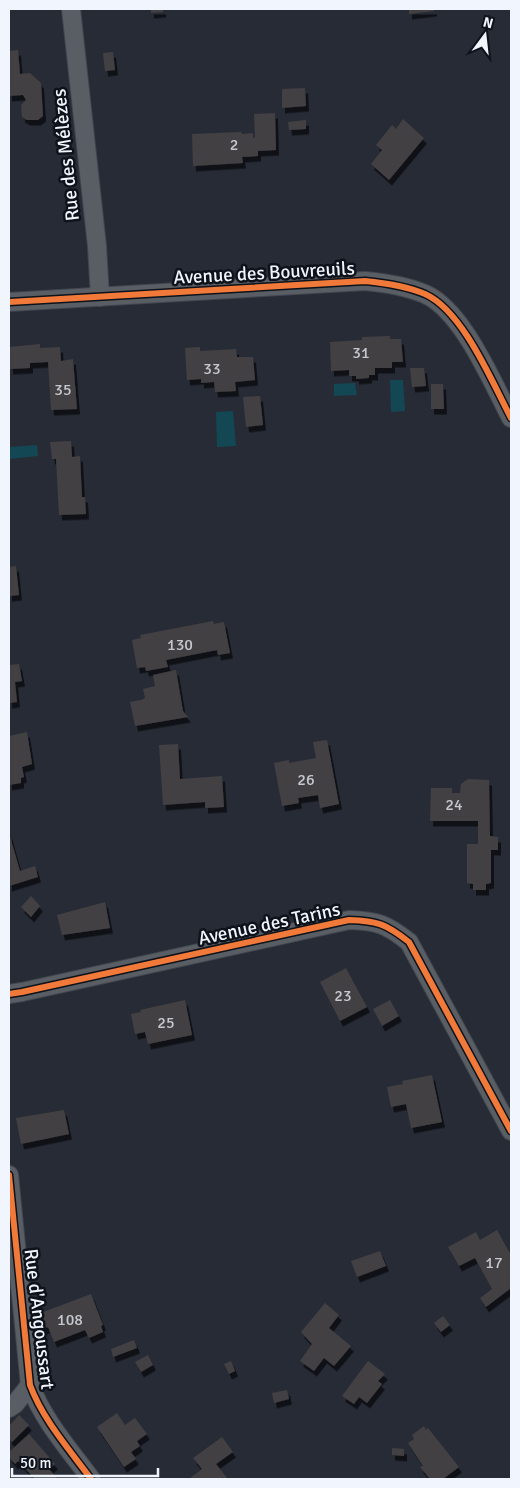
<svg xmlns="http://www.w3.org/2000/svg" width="520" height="1488" font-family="Signika,sans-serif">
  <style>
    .water { fill: #144754 }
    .building { fill: #424042; filter: url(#shadow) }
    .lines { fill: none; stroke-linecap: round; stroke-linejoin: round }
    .street-casing { stroke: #42464e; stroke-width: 20 }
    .street { stroke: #595e65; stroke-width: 18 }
    .cycleway-casing { stroke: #0e121a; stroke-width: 9 }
    .cycleway { stroke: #f17a3a; stroke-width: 6 }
    .labels { text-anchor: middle; stroke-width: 5; stroke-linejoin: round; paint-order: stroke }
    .number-label { font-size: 16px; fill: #c5c8ce }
    .street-label { font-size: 19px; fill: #f1f5fd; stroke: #0e121a }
  </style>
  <defs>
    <filter id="shadow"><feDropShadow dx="3" dy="5.5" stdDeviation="0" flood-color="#0009"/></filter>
  </defs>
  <rect width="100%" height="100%" fill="#262b36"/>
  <g class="water">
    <path d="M390,380H403L405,411L391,412Z"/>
    <path d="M355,383L357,395L334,396V384Z"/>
    <path d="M233,411L236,446L217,447L216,412Z"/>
    <path d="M37,445L38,456L9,459V447Z"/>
  </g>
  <g class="building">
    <path d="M151,9H163V12L151,13Z"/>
    <path d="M409,9H434V11L409,14Z"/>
    <path d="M18,50L20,74L30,73L41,83L43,116L38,120H27L22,117L21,105L26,100L23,95L9,96V51Z"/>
    <path d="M113,52L115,70L105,71L103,53Z"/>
    <path d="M305,88L306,106L282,108V89Z"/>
    <path d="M275,113L276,150L258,151V156L242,157L243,163L193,166L192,134L241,132L242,134L253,133V138L255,137L254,114Z"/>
    <path d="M403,119L424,138L389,180L371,164L382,150L376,145L392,125L396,129Z"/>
    <path d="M306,120V129L289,130L288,122Z"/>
    <path d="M390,336V339H401L403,362H392V368H375V375H369V378L356,379V376H349V370L331,371L330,342L362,340V337Z"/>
    <path d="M40,344V348L60,347L61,361L73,359L77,409L51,410L48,362L30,363V368L10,369L9,347Z"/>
    <path d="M200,347V351L236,349L237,357H253L255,380L235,382L236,391L215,392L214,382L201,383V379L187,380L185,348Z"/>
    <path d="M410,368H424L426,386L412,387Z"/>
    <path d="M431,384H443L444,409H431Z"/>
    <path d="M260,396L263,425L246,427L243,397Z"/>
    <path d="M71,441L72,457L80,456L82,497H85L86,514L59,515L56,459H52L50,442Z"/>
    <path d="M16,566L19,595L9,596V567Z"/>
    <path d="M213,621L214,624L224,622L230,653L218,655L217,650L166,660L168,667L146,671L145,667L137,668L132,640L141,638L140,635Z"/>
    <path d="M19,664L22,681L15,682L17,702L9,703V665Z"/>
    <path d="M176,670L183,711L188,717L135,726L130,702L141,700L145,698L143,689L155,686L153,675Z"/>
    <path d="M27,732L32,764L22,767L24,777L21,778V783L9,785V736Z"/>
    <path d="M327,740L339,804L320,808L318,795L298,798L299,803L282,806L274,763L289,760V763L316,758L313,742Z"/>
    <path d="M178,744L180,779L222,776L224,807L205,808V802L163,805L159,745Z"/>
    <path d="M468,779L489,780L490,836L498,837V850H491V883L486,884V890H473V884L467,883V844H478V821H430L431,788H452V793H460L461,784Z"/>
    <path d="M9,833L20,871L35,866L38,877L9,886Z"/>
    <path d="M31,896L40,906L31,917L21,907Z"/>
    <path d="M105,902L110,928L62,935L57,915Z"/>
    <path d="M346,968L367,1007L340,1021L320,982Z"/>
    <path d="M185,1000L192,1035L148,1044L145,1032L135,1034L131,1014L141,1012L140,1010Z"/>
    <path d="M390,1000L399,1016L382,1026L373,1009Z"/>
    <path d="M432,1075L442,1122L411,1128L406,1104L391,1107L387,1087L403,1084L402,1081Z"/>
    <path d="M64,1110L69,1134L21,1144L16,1118Z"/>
    <path d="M497,1230L511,1255V1288L486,1307L480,1298L492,1289L475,1258L459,1266L448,1247L476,1232L480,1240Z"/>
    <path d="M380,1251L386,1266L357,1277L351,1261Z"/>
    <path d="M91,1294L103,1325L101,1326L103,1332L89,1338L85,1330L54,1342L48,1327L44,1329L41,1324L38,1314Z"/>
    <path d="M325,1303L339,1315L329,1328L351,1346L334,1366L324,1358L314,1371L300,1361L312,1344L301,1332Z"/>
    <path d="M443,1316L450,1325L441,1332L434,1323Z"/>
    <path d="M134,1340L137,1348L113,1357L111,1349Z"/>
    <path d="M148,1355L153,1365L141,1372L135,1362Z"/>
    <path d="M231,1361L235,1371L229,1374L224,1364Z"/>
    <path d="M368,1361L385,1374L378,1381L382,1384L367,1403L359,1397L354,1404L342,1396Z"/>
    <path d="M287,1390L289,1399L274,1403L272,1393Z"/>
    <path d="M117,1413L125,1425L135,1418L147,1434L137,1441L140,1446L131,1452L136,1459L124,1467L97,1427Z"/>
    <path d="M19,1415L29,1425L12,1442L9,1439V1426Z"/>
    <path d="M424,1426L426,1430L428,1428L459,1467L443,1479H430L420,1467L423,1466L408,1443L414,1439L412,1435Z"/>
    <path d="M29,1434L55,1464L49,1469L57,1478L56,1479H35L18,1461L15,1464L9,1457V1452Z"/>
    <path d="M222,1437L233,1452L216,1464L228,1479H189L202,1469L193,1458Z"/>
    <path d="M392,1448L404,1449V1456L392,1455Z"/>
  </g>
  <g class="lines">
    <g class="street-casing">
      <g id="street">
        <path d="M71,9L97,246L100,297"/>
        <path d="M9,302L365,281C386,283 406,286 425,294C463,311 492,382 511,418"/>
        <path d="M9,994L22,992L349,920C378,921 386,924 409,942L511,1131"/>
        <path d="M9,1175L30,1385C43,1420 69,1449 91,1479"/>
        <path d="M9,1408L15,1404L30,1385"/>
      </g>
    </g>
    <use href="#street" class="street"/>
    <g class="cycleway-casing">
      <g id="cycleway">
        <path d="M9,302L365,281C386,283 406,286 425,294C463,311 492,382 511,418"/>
        <path d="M9,994L22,992L349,920C378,921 386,924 409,942L511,1131"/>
        <path d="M9,1175L30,1385C43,1420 69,1449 91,1479"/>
      </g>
    </g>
    <use href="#cycleway" class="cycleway"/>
  </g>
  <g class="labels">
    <g class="number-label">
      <text x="234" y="150">2</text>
      <text x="361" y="358">31</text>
      <text x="212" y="374">33</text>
      <text x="63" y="395">35</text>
      <text x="180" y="650">130</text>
      <text x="306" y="785">26</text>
      <text x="454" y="810">24</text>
      <text x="343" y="1001">23</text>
      <text x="166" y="1028">25</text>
      <text x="494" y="1268">17</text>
      <text x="70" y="1325">108</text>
    </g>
    <g class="street-label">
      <text transform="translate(65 155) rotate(-96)" y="7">Rue des Mélèzes</text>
      <text transform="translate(264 272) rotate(-3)" y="7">Avenue des Bouvreuils</text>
      <text transform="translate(269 923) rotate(-12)" y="7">Avenue des Tarins</text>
      <text transform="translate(40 1319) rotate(83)" y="7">Rue d'Angoussart</text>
    </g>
  </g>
  <rect width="520" height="1488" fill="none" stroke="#f1f5fd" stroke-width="20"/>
  <g transform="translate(485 35) rotate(15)" stroke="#0e121a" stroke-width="4" paint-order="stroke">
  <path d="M0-4L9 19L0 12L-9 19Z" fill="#f1f5fd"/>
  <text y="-8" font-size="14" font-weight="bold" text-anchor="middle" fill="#f1f5fd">N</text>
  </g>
  <path d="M12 1468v8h146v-8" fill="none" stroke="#f1f5fd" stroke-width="2.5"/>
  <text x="20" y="1468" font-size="15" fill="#f1f5fd" stroke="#0e121a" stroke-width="4" paint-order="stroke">50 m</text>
</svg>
